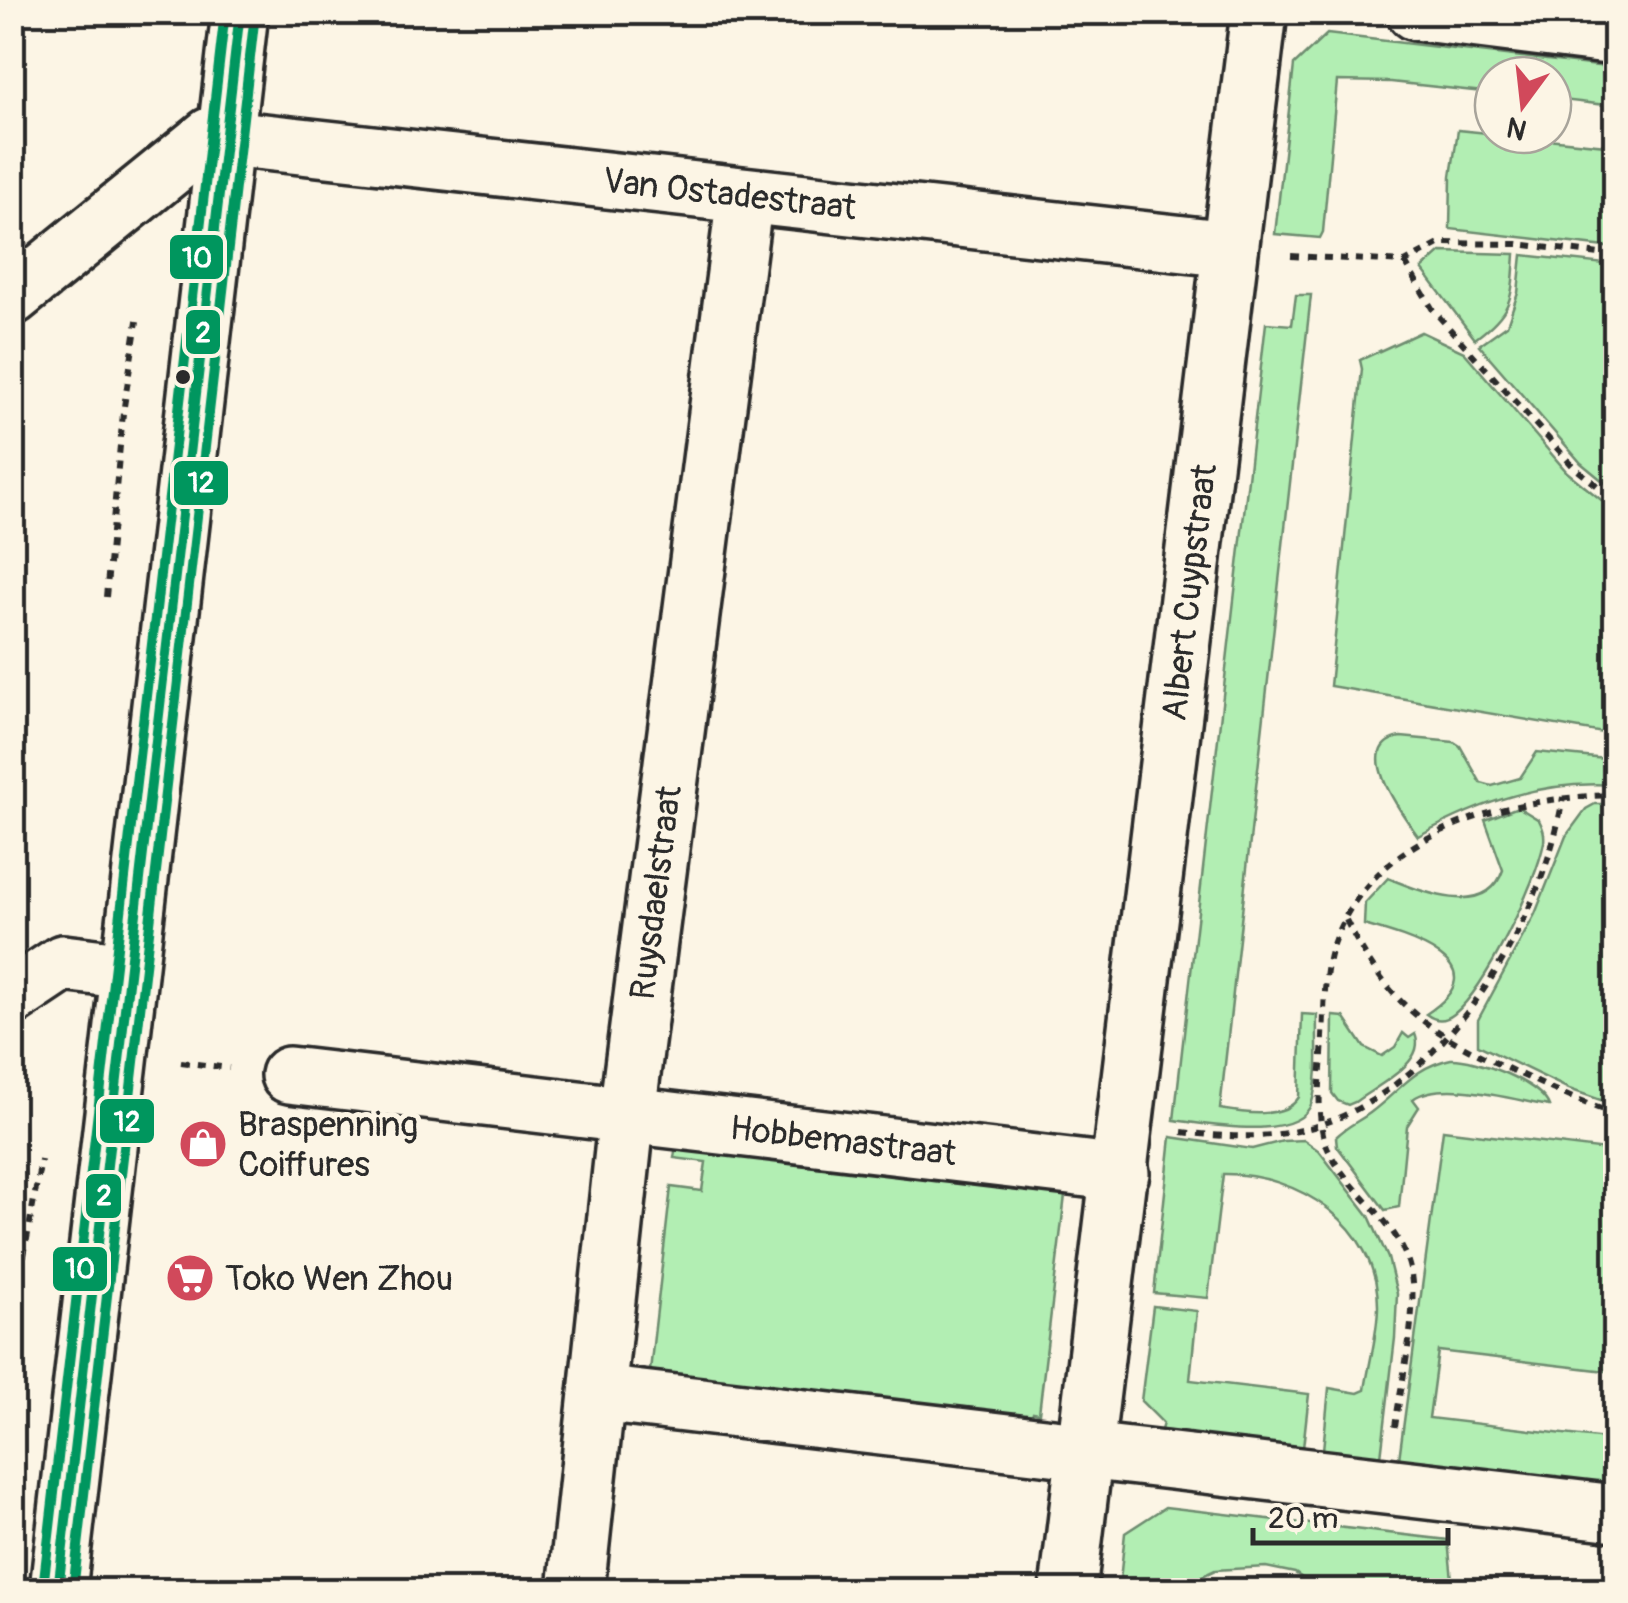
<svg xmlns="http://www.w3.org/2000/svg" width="1628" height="1603" font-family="Pangolin,sans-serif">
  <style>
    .green { fill: #b2eeb3; stroke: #6e8c6f; stroke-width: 2.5 }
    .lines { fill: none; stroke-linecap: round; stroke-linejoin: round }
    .minor-casing { stroke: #2b2b2b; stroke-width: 62 }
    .tertiary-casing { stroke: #2b2b2b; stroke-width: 62 }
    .path { stroke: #2b2b2b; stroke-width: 6; stroke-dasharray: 8 8; stroke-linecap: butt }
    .minor { stroke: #fcf5e5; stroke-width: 55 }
    .tertiary { stroke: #fcf5e5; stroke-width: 55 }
    .bus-1-casing { stroke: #fcf5e5; stroke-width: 18 }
    .bus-2-casing { stroke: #fcf5e5; stroke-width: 18 }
    .bus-3-casing { stroke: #fcf5e5; stroke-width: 18 }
    .bus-1 { stroke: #00965e; stroke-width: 10 }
    .bus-2 { stroke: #00965e; stroke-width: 10 }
    .bus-3 { stroke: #00965e; stroke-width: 10 }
    .bus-dot { fill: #2b2b2b; stroke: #fcf5e5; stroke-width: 4 }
    .labels { text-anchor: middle; stroke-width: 10; stroke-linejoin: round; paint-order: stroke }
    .street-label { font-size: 35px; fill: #2b2b2b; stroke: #fcf5e5 }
    .poi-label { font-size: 35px; fill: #2b2b2b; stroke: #fcf5e5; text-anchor: start }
    .line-badge { stroke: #fcf5e5; stroke-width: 4 }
    .badge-label { font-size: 28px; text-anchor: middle; font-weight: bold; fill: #fff }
  </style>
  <rect width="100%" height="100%" fill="#fcf5e5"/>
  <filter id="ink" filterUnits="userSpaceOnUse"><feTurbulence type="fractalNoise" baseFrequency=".01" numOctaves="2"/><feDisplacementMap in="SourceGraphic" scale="20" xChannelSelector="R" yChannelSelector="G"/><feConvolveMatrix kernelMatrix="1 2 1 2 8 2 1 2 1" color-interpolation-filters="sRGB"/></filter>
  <g filter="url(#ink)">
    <g class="green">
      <path d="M1327,34L1615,68V106L1553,99V75H1493V93L1391,82L1337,81L1323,232L1320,238L1275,234L1294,65Z"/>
      <path d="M1458,130L1615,146V248L1450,229L1451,176Z"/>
      <path d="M1441,252L1515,254C1512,299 1513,311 1475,339L1422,269Z"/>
      <path d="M1522,255L1615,265V491L1581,463L1479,345L1507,325L1518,293Z"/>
      <path d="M1296,295H1311L1220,1109C1243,1113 1285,1120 1299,1097L1302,1014L1317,1015C1316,1041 1320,1076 1312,1102C1300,1143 1206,1124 1174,1120L1266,323L1292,325Z"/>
      <path d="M1421,332L1464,352L1567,472L1615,511V735L1330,686L1362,369L1360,360Z"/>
      <path d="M1401,737L1454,742L1460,746L1481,783L1492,786L1520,778L1537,752L1615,760V785C1543,780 1480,802 1418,836C1402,814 1350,745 1401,737Z"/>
      <path d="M1595,804H1615V1105L1569,1089L1478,1045V1020L1535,914L1566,836L1586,809Z"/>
      <path d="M1518,807L1539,820C1543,828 1545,833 1544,842C1537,882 1485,989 1454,1014C1444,1022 1435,1021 1426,1014C1503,964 1407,937 1364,925L1365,903L1388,878C1421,892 1487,919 1503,870L1485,820Z"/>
      <path d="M1333,1016L1344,1017L1364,1047L1382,1056L1395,1047L1403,1033L1409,1038L1415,1034C1428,1063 1374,1087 1355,1102L1348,1105L1338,1101L1332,1093Z"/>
      <path d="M1451,1059C1475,1058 1541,1083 1549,1106C1514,1100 1442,1078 1413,1099L1419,1107L1407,1126L1399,1207L1385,1210L1337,1146L1336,1137C1346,1127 1359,1121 1370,1113C1400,1091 1413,1067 1451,1059Z"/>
      <path d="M1443,1130L1615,1151V1372L1438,1351L1429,1418L1615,1440V1485L1399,1459Z"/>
      <path d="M1171,1137L1252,1149L1283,1141L1304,1140L1319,1151L1369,1216L1388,1258L1397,1294L1395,1338L1381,1457L1323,1450L1329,1388L1358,1393L1365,1390C1369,1363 1378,1333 1378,1306C1378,1225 1298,1173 1223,1174L1208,1298L1154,1293Z"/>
      <path d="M677,1139L1066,1187L1039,1413L1033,1412L1032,1416L650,1371L671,1187L702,1191L706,1162L674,1158Z"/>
      <path d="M1153,1306L1197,1311L1190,1380L1309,1394L1303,1448L1161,1430L1163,1423L1141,1401Z"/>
      <path d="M1165,1507L1448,1540L1453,1590H1319L1295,1573L1266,1567L1215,1570L1196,1579L1183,1590H1119L1125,1533Z"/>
    </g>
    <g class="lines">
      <g class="minor-casing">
        <g id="minor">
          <path d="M1415,12L1616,37"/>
          <path id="s1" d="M12,297L210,136L1230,249"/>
          <path d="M12,997L63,963L129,971"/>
          <path id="s2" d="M289,1075L1121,1173"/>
          <path d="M599,1394L1616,1513"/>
          <path id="s3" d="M576,1590L627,1113L745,196"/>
          <path id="s4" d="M1068,1590L1259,12"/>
        </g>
      </g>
      <g class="tertiary-casing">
        <path id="tertiary" d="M58,1590L240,12"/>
      </g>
      <g class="path">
        <path d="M1291,256L1405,262L1441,243L1518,244L1616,256"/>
        <path d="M1405,262L1433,310L1573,466L1616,501"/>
        <path d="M106,597L123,413L137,321"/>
        <path d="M1346,920C1391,1011 1433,1034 1522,1075C1552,1089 1583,1104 1616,1114"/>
        <path d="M181,1062L229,1068"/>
        <path d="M1182,1132C1231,1138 1278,1140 1325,1123C1449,1079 1543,922 1563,797"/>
        <path d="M12,1400L22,1267L41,1160"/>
        <path d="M1395,1427C1401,1384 1419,1310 1410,1269C1398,1219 1350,1195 1329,1151C1313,1119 1322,1071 1323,1037C1325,1005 1323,969 1335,939C1378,829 1509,797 1616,795"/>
      </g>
      <use href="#minor" class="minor"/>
      <use href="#tertiary" class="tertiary"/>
      <g class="bus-1-casing">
        <path id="bus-1" d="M58,1590L240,12"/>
      </g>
      <g class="bus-2-casing">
        <path id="bus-2" d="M73,1590L255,14"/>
      </g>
      <g class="bus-3-casing">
        <path id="bus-3" d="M43,1588L225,12"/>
      </g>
      <use href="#bus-1" class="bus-1"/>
      <use href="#bus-2" class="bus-2"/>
      <use href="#bus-3" class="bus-3"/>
    </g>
  </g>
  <defs>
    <g id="shop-disc" transform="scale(2.5)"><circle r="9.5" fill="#d1495b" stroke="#fcf5e5"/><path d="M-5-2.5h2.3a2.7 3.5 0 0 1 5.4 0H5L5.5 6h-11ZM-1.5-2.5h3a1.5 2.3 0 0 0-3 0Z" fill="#fff"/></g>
    <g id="supermarket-disc" transform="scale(2.5)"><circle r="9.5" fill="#d1495b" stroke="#fcf5e5"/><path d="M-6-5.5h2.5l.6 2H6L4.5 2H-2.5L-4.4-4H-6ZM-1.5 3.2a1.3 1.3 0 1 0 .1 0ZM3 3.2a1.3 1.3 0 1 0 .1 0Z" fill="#fff"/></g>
  </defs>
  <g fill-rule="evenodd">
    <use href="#shop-disc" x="203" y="1144"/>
    <use href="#supermarket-disc" x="190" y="1278"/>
  </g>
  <circle class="bus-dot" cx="183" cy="377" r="9"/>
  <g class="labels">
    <g class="street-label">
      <text dy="12" stroke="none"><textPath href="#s1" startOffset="778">Van Ostadestraat</textPath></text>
      <text dy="12" stroke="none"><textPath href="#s4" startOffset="1005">Albert Cuypstraat</textPath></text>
      <text dy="12" stroke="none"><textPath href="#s3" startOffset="702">Ruysdaelstraat</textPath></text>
      <text dy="12" stroke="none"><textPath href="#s2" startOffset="558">Hobbemastraat</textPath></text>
    </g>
    <g class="poi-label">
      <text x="238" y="1136">Braspenning<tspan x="238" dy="40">Coiffures</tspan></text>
      <text x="225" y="1290">Toko Wen Zhou</text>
    </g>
  </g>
  <g class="line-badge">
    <rect x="168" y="233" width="57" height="48" rx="10" fill="#00965e"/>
    <rect x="184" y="308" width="38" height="48" rx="10" fill="#00965e"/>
    <rect x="172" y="459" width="58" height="48" rx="10" fill="#00965e"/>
    <rect x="98" y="1097" width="58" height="48" rx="10" fill="#00965e"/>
    <rect x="84" y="1172" width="39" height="48" rx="10" fill="#00965e"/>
    <rect x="51" y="1245" width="58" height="48" rx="10" fill="#00965e"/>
  </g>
  <g class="badge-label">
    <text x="197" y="267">10</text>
    <text x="203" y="342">2</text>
    <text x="201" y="492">12</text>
    <text x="127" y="1131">12</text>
    <text x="104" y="1205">2</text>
    <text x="80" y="1278">10</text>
  </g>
  <rect width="1628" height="1603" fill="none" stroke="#fcf5e5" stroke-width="50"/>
  <rect x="25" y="25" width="1578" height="1553" fill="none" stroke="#2b2b2b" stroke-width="4" filter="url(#ink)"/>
  <g transform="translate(1523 105) rotate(195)"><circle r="48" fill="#fcf5e5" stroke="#a8a49b" stroke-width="2.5"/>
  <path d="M0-8L18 38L0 25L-18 38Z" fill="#d1495b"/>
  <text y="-15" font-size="28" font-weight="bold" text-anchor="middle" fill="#2b2b2b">N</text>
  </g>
  <path d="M1253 1528v15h195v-15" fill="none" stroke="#2b2b2b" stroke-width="5"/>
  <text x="1268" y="1528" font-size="30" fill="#2b2b2b" stroke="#fcf5e5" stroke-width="8" paint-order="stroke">20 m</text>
</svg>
